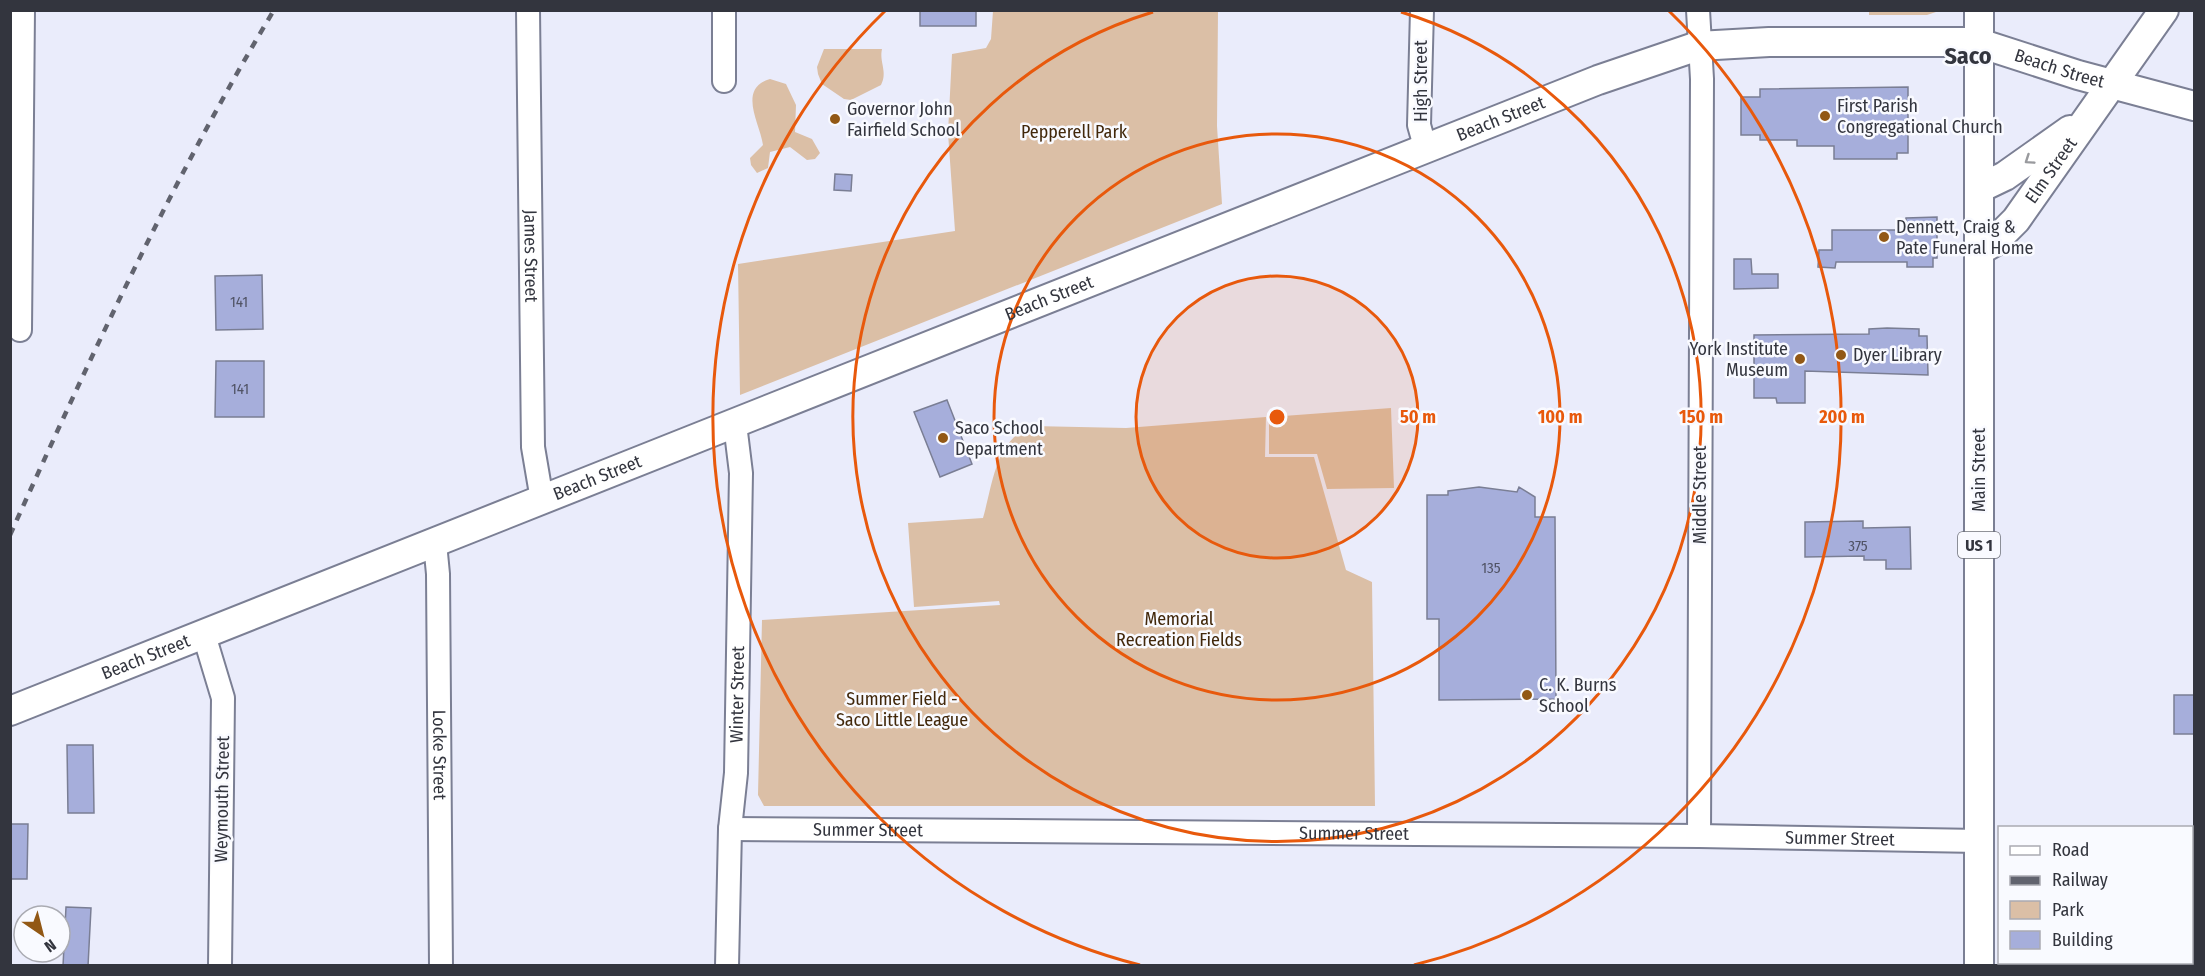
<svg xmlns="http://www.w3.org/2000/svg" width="2205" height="976" font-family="'Fira Sans Condensed',sans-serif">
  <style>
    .green { fill: #dbbfa6 }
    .building { fill: #a6aedb; stroke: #7a7e94; stroke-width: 1.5 }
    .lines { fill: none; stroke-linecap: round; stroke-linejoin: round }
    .minor-casing { stroke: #7b7f94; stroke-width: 26 }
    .major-casing { stroke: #7b7f94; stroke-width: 32 }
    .minor { stroke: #fff; stroke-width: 22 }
    .major { stroke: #fff; stroke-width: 28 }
    .rail { stroke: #61636e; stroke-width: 4.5; stroke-dasharray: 8 8; stroke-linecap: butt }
    .oneway { stroke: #999a9e }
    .ring { fill: none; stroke: #e8590c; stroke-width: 3 }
    .poi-dot { fill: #925815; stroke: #f9faff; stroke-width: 2 }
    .labels { text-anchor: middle; stroke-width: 5; stroke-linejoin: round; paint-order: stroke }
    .number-label { font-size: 15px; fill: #505365 }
    .shield { fill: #f9faff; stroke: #6e7078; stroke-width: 1.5 }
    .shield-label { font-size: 16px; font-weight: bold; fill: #33353e }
    .street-label { font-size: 18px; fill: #33353e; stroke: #f9faff }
    .poi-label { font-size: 18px; fill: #33353e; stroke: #f9faff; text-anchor: start }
    .park-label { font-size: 18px; fill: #42280b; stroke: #f9faff }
    .district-label { font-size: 24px; font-weight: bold; fill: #33353e; stroke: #f9faff }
    .centre { fill: #e8590c; stroke: #f9faff; stroke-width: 3 }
    .ring-label { font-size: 18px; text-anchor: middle; font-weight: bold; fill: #e8590c; stroke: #f9faff; stroke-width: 5; stroke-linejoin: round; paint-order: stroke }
  </style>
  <rect width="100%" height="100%" fill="#eaecfb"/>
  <g class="green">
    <path d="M993,11H1218L1217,126L1222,204L740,395L738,264L955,231L948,133L952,54L986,48L991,39Z"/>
    <path d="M1869,11V10L1939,11L1927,15H1869Z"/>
    <path d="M824,49H882C879,62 888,72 881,85L851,100L844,99L822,84L818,74L817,67Z"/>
    <path d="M770,79L786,84L796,105L795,132L812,139L820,153L815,159L807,160L790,147L770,152L768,168L757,173L751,165L750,158L763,145C760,123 737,89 770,79Z"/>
    <path d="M1391,408L1394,488L1327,489L1317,454H1269V417Z"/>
    <path d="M1266,417L1265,457H1314L1346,570L1372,582L1375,806H764L758,795L762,620L1000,605L999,601L914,607L908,523L983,518C993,484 995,440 1032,426L1126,428Z"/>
  </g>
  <g class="building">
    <rect x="920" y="10" width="56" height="16"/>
    <path d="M1908,87V153H1897V159H1834V146H1797V140H1760V135H1741V97H1760V89Z"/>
    <path d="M835,174L852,175L851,191L834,190Z"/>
    <path d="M1937,217V258H1933V267H1907V262H1836L1835,268L1818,267L1819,250H1832V230H1906V218Z"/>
    <path d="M1734,259H1751L1752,274H1778V288L1734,289Z"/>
    <path d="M262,275L263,329L216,330L215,276Z"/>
    <path d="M1887,328L1919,329V336H1927L1928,375L1805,371V403H1777L1776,398H1754V335L1869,334V329Z"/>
    <path d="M216,361H264V417H215Z"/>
    <path d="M947,400L972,464L940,477L914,412Z"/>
    <path d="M1479,487L1517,492L1519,487L1535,497V517H1555L1556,699L1439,700V619H1427V495H1448V491Z"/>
    <path d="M1863,521V528L1910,527L1911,569H1886V560H1864V556L1805,557V522Z"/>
    <rect x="2174" y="695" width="20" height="39"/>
    <path d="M67,745H93L94,813H68Z"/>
    <path d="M10,824H28L27,879H10Z"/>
    <path d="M66,907L91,908L88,966H63Z"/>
  </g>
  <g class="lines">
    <g class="minor-casing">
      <g id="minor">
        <path id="s1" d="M528,10L533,447L542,500"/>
        <path d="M1422,10L1419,125L1426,150"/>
        <path d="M1698,10L1702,79L1699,836"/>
        <path d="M724,81V10"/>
        <path d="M20,330L23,10"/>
        <path id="s2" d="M435,543L438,574L441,966"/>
        <path d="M204,635L223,698L220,966"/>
        <path id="s3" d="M730,829L1699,836L1979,841"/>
        <path id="s4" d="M727,966L730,829L736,773L741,473L735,424"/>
      </g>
    </g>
    <g class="major-casing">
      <g id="major">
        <path d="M1979,10V966"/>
        <path d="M1980,188L2005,176L2070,130"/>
        <path id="s5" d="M1980,250L1994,242L2016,220L2164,10"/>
        <path id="s6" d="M10,711L1598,80L1698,46L1769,42H1967L1979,43L2078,75L2194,106"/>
      </g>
    </g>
    <use href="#minor" class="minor"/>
    <use href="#major" class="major"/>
    <path class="rail" d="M10,535C91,356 173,178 274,10"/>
  </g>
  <defs><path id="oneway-chevron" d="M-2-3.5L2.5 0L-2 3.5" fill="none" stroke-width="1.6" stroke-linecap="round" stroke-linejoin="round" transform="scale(1.5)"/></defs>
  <use class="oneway" href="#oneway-chevron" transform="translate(2029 160) rotate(146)"/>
  <circle cx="1277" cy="417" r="141" fill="#e8590c" fill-opacity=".12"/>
  <g class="ring">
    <circle cx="1277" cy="417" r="141"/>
    <circle cx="1277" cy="417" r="283"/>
    <path d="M1401 12A424 424 0 1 1 1153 12"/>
    <path d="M1140 965A565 565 0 0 1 885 11M1669 11A565 565 0 0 1 1414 965"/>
  </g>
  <g class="poi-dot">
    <circle cx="1825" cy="116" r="6"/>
    <circle cx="835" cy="119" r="6"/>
    <circle cx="1884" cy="237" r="6"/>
    <circle cx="1841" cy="355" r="6"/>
    <circle cx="1800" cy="359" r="6"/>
    <circle cx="943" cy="438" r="6"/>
    <circle cx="1527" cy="695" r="6"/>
  </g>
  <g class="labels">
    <g class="number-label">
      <text x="239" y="307">141</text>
      <text x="240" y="394">141</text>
      <text x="1858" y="551">375</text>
      <text x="1491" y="573">135</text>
    </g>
    <rect class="shield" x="1958" y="532" width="42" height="26" rx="4.5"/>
    <g class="shield-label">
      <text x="1979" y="551">US 1</text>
    </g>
    <g class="street-label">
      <text dy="6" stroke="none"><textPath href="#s6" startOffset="2180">Beach Street</textPath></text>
      <text transform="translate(1421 81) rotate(-90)" y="6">High Street</text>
      <text dy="6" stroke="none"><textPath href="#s6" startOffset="1604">Beach Street</textPath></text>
      <text dy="6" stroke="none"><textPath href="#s5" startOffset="108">Elm Street</textPath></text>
      <text dy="6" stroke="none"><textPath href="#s1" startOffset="246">James Street</textPath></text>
      <text dy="6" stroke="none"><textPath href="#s6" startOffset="1118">Beach Street</textPath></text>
      <text transform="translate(1979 470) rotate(-90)" y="6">Main Street</text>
      <text dy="6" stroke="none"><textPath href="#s6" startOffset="632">Beach Street</textPath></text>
      <text transform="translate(1700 495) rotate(-90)" y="6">Middle Street</text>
      <text dy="6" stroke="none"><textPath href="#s6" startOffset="146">Beach Street</textPath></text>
      <text dy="6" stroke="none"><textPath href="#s4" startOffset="272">Winter Street</textPath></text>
      <text dy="6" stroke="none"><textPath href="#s2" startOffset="212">Locke Street</textPath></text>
      <text transform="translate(222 799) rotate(-89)" y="6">Weymouth Street</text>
      <text dy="6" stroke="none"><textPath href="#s3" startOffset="138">Summer Street</textPath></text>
      <text dy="6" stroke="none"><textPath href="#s3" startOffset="624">Summer Street</textPath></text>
      <text dy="6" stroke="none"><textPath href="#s3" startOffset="1110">Summer Street</textPath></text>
    </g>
    <g class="poi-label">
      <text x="1837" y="112">First Parish<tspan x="1837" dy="21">Congregational Church</tspan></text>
      <text x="847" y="115">Governor John<tspan x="847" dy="21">Fairfield School</tspan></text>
      <text x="1896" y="233">Dennett, Craig &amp;<tspan x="1896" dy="21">Pate Funeral Home</tspan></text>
      <text x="1788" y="355" text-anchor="end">York Institute<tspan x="1788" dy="21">Museum</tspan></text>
      <text x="1853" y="361">Dyer Library</text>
      <text x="955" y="434">Saco School<tspan x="955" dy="21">Department</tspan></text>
      <text x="1539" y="691">C. K. Burns<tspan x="1539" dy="21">School</tspan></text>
    </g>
    <g class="park-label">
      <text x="1074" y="138">Pepperell Park</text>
      <text x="1179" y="625">Memorial<tspan x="1179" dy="21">Recreation Fields</tspan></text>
      <text x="902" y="705">Summer Field -<tspan x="902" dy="21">Saco Little League</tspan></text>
    </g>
    <g class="district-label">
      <text x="1968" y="64">Saco</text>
    </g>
  </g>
  <circle cx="1277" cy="417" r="9" class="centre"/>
  <g class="ring-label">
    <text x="1418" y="423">50 m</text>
    <text x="1560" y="423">100 m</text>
    <text x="1701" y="423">150 m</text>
    <text x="1842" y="423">200 m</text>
  </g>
  <rect width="2205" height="976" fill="none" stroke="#33353e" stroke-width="24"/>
  <rect x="1998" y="826" width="195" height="138" fill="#f9faff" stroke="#aaabb2" stroke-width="1.5"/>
  <rect x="2010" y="846" width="30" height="9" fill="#ffffff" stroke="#aaabb2" stroke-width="1.5"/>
  <text x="2052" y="856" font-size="18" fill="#33353e">Road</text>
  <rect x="2010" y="876" width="30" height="9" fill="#61636e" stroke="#aaabb2" stroke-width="1.5"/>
  <text x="2052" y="886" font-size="18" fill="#33353e">Railway</text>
  <rect x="2010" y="901" width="30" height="18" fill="#dbbfa6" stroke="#aaabb2" stroke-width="1.5"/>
  <text x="2052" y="916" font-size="18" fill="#33353e">Park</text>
  <rect x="2010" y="931" width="30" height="18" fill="#a6aedb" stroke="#aaabb2" stroke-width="1.5"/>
  <text x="2052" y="946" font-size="18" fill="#33353e">Building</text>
  <g transform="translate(42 934) rotate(145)"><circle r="28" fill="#f9faff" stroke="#aaabb2" stroke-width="1.5"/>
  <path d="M0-4.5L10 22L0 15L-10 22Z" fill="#925815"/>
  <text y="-9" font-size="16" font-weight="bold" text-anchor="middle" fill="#33353e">N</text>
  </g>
</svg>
